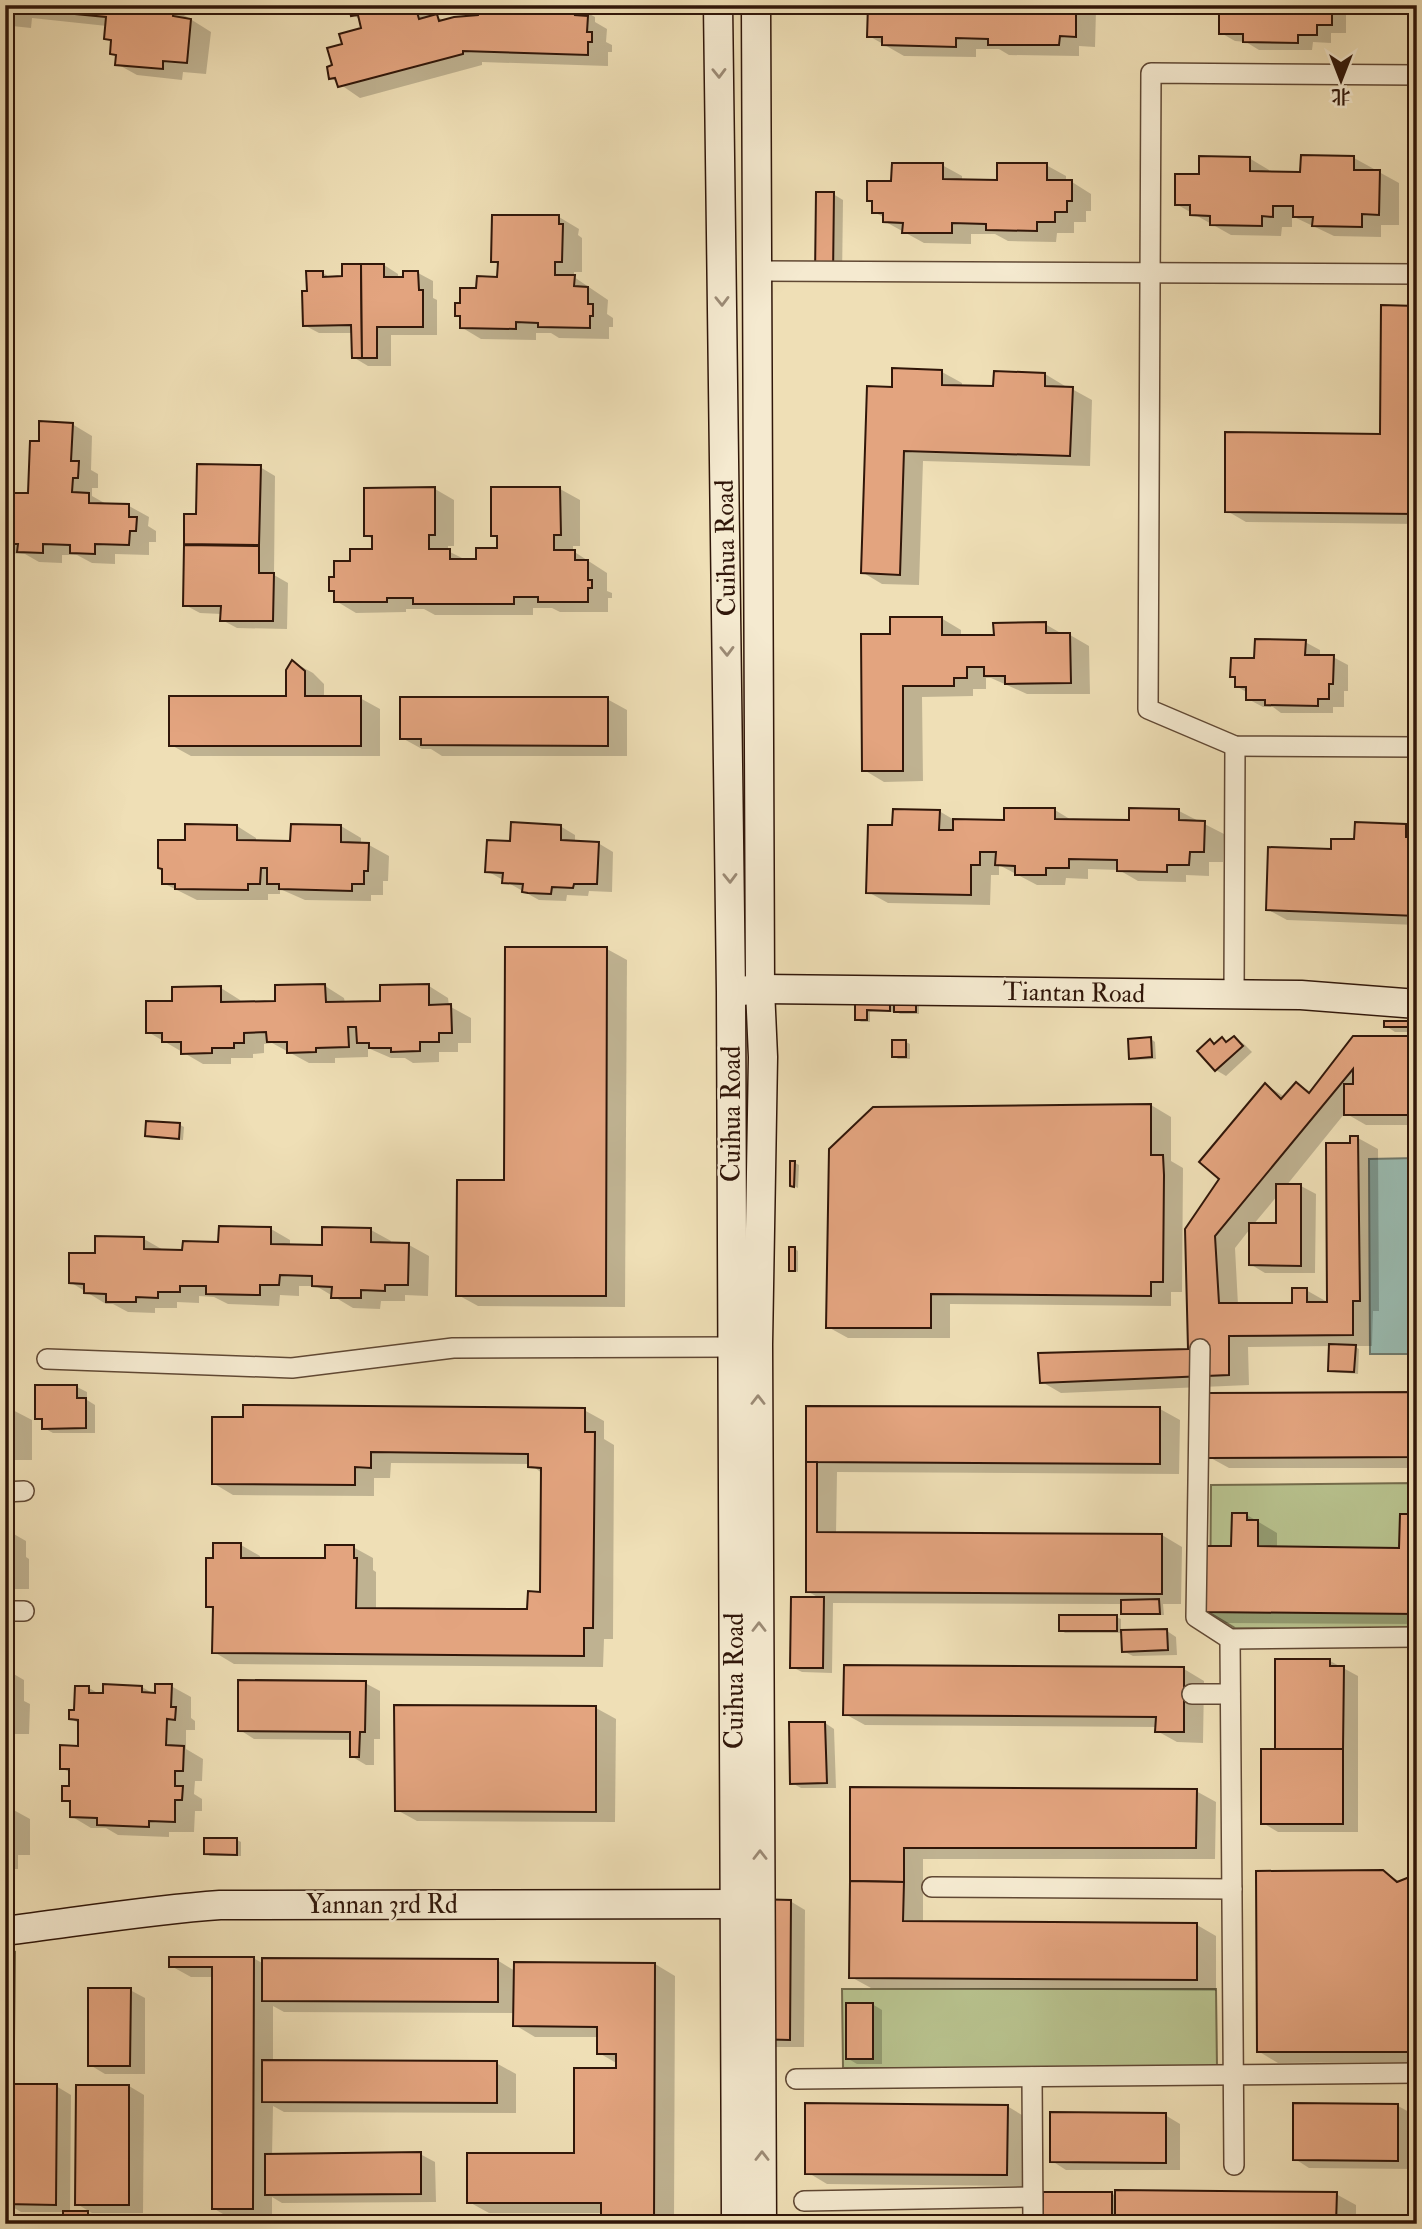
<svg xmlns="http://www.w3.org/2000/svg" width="1422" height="2229" font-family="'IM FELL Double Pica','Noto Serif SC',serif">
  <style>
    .green { fill: #b8c28e; stroke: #746c4c; stroke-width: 2 }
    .water { fill: #9abcb2; stroke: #707a6e; stroke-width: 2 }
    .shadow { fill: #0003; fill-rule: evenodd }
    .building { fill: #e3a47f; stroke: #301609; stroke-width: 2 }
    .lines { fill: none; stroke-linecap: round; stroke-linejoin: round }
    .street-casing { stroke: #604834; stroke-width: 22 }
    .secondary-casing { stroke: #301609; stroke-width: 31 }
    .street { stroke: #f5ead0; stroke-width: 19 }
    .secondary { stroke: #f5ead0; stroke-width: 28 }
    .oneway { stroke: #9c8b76 }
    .labels { text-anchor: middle; stroke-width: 5; stroke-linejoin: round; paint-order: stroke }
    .street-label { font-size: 26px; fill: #301609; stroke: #f5ead0 }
  </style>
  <rect width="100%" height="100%" fill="#efdfb6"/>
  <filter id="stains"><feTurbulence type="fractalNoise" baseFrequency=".00286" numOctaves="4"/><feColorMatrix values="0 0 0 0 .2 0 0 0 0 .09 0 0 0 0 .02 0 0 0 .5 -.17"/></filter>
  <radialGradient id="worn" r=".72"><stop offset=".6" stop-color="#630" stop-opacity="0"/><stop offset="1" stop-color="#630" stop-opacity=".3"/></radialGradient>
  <g class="green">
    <path d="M1417,1483V1630L1235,1628L1210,1613L1211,1485Z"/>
    <path d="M15,1952L12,2224H5V1954Z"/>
    <path d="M842,1989H1216L1217,2068H843Z"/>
    <path d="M1417,2085V2224H1411L1408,2086Z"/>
  </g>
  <path class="water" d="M1417,1158V1354H1370L1369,1159Z"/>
  <g class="shadow">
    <path d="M5,5H168L211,32L206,74L183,72L182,80L137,75L117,64L118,56L112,53L113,42L106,38L107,26L32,18L31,28L12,26L11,33L5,32Z"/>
    <path d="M350,5H438L439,9L433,11L434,16L446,21L575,6L595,17V22L607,29L606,42L612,45V52H608V66L482,62V65L360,98L331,78L334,66L344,45L363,29L361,20L353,15Z"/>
    <path d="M870,5H1088L1096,10L1095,47L1079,46V56L1009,55L999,49H976V57L904,56L869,36Z"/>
    <path d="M1221,5H1346V33H1331V43L1313,42L1312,50H1259L1246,42L1235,41L1221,33Z"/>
    <path d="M1249,158L1269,170V173L1302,174L1354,158L1374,169V172H1379L1399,183V225H1381V237L1334,236L1292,216V227H1282L1281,236L1231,235L1176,204L1200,176Z"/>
    <path d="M942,165L962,176V181H999L1046,165L1066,176V182H1072L1091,194V211H1086V222H1074V233H1057L1056,242L1008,241L995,234H971V244L924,243L884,221L885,218L874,212V203L868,200L893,183Z"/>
    <path d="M833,194L843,200L842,280H826Z"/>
    <path d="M559,217L579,229L578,235L582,238V272H574V277L608,300L607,314L613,318V327H609V339L559,338L551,333H536V340L481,339L461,327L462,318L456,315L462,305L478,290L499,278V265L493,261Z"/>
    <path d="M384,265L398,274V278L418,273L433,281V298L437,300V335H391V366H368L353,357V333H319L304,325L308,293L323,273L331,278H344Z"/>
    <path d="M1417,307V524L1246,522L1227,511L1382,436Z"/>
    <path d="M942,372L962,383V387L995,388L1045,374L1065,386L1064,389H1072L1092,400L1090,466L923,461L919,585L882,584L862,572L893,389Z"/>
    <path d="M72,424L92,436L91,470L98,474V488H92V496L108,505L129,506L149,517L148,526L156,531V542H149V555L115,554V564L92,563L77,555H62V563L39,562L25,554L5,553V505L30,495L41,443Z"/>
    <path d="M260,467L275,476L274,575L288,583L287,629L237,628L222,620V614L200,613L185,605L186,516H198Z"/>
    <path d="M435,489L454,500V546H448V551L468,561H478L499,550V538L493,535L560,489L580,500V546H573V551L607,573V591L612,593V598H608V612H560L552,608H533V615H435L424,609H406V612L356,613L336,601V593L330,590L335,579L352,562L374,551V540L366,535Z"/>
    <path d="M941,618L961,630V637H996L1045,624L1064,635H1070L1089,646L1090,694H1027L991,678H986V689H973V696L922,697L923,781L884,782L864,770L892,636Z"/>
    <path d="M1305,642L1320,650V657H1333L1348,665V691H1344V707H1333V713H1281L1273,707H1263L1248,699V693L1236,686L1237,678L1232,676L1256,660Z"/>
    <path d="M293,662L313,673L324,684V698H360L380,709V756H191L171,745L287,698Z"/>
    <path d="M607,699L627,710V756H442L431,749H422L402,738Z"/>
    <path d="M1055,810L1073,821L1131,822L1179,811L1224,834L1223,862H1209V876L1186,875V882L1138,881L1119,870L1088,869V879L1066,878L1065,885H1037L999,865V875H991L990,905L888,903L868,892L894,827L939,811L956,821L1005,822Z"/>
    <path d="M1357,824L1406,826L1417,832V925L1287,920L1267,909L1332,851L1356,841Z"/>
    <path d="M237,826L256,838V842L292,843V826H341L361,838V844L369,845L389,856L388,881H383V895H371V901L305,900L280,889V894H268V900H197L163,883L187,842Z"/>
    <path d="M560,826L575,835V842L598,843L613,852L612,892L589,891L588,896L567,895L566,901L539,900L487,871L511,843Z"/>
    <path d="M607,949L627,960L625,1307L478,1306L458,1295Z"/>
    <path d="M325,986L344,998L345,1003L382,1002L429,986L448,998L449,1006L471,1018V1043H458V1052H439V1062L413,1063L405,1058H391L368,1048V1057L335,1058V1063H309L272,1043L264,1044V1053L253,1054V1058H231V1064H203L148,1032L174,1002L221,988L240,1000L241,1003H277Z"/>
    <path d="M857,1001L919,1003V1014H900L894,1010V1012H870V1022H861L857,1019Z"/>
    <path d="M1417,1023V1032H1395L1386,1026Z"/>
    <path d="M1417,1037V1125H1366L1345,1113L1286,1186H1301L1316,1194L1315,1273H1265L1250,1264V1229L1235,1248L1238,1305H1294L1306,1290L1329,1303L1351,1145L1358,1138L1378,1149L1379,1311H1373L1372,1346H1354L1359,1349L1358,1374L1334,1372L1329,1370L1331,1346L1248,1347L1249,1385L1061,1393L1042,1382L1190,1351L1222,1179L1266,1085L1285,1097L1297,1084L1311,1092L1353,1038ZM1278,1195V1225H1253Z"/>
    <path d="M1234,1038L1244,1044L1252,1052L1226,1076L1216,1070L1199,1051L1216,1045L1222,1039L1228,1043Z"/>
    <path d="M1151,1039L1155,1042L1156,1059L1135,1060L1131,1058Z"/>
    <path d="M906,1042L910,1044V1059H898L894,1056Z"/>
    <path d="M1151,1105L1171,1117V1161L1183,1168L1182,1292H1171V1306L950,1304V1338H848L828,1327Z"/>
    <path d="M180,1125L184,1127L183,1140L151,1138L147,1135Z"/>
    <path d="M795,1163L799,1165L798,1188L792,1185Z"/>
    <path d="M271,1229L290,1240V1246L324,1247L371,1230L391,1241L390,1245H409L429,1256L428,1296L405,1295V1301H381L380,1309L353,1308L316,1286H299V1296L280,1295L279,1306L228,1304L214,1297L199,1296V1303L177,1302V1308H155V1313L128,1312L113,1304H106L70,1282L97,1255L144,1239L165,1251H184Z"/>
    <path d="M794,1248L798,1251V1272L791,1270Z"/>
    <path d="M77,1387L87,1392V1400L95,1405V1433H53L44,1428V1422L37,1418Z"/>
    <path d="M1417,1394V1468H1229L1209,1457Z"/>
    <path d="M5,1406L32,1420V1460H5Z"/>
    <path d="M808,1407L1160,1409L1180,1420L1179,1474L837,1472L836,1534L1162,1535L1182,1547L1181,1604H1163L1164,1615H1127L1123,1613V1604L833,1603L832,1673L802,1672L792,1667L821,1599L807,1591Z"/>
    <path d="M584,1410L604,1421V1439L614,1445L613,1639H604L603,1667L234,1664L214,1652V1610L208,1606L215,1559L241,1545L260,1556V1560H327L353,1547L373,1558V1570L376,1572V1609L529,1611L542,1594L543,1474L530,1464L391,1463L390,1478H374V1496L233,1495L213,1483Z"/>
    <path d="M1247,1515L1277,1533V1548L1401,1550L1412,1516L1417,1519V1624L1226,1623L1207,1611Z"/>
    <path d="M5,1529L26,1541V1557L29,1559V1589H5Z"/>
    <path d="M1116,1617L1121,1619V1632L1167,1631L1176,1637L1177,1655L1133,1656L1123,1651V1633H1065L1061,1630Z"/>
    <path d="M1330,1661L1358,1676V1832H1278L1263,1823L1277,1750Z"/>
    <path d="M5,1669L24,1680V1701L30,1704L29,1734H5Z"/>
    <path d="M1184,1669L1204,1681L1203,1743L1177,1742L1157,1731V1727L865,1725L845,1714Z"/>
    <path d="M365,1683L380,1691V1739H374V1765H366L351,1756L352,1740L254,1739L240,1730Z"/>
    <path d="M171,1686L191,1697V1718L195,1721V1730H186V1749L203,1759L202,1781H195L194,1794L202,1799V1811H195L194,1832H169V1837L118,1835L106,1828H91L71,1816L72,1804L64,1800L71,1787V1773L61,1768L80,1747V1724L70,1718L89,1688L101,1695L142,1687L154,1694Z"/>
    <path d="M596,1708L616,1719L615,1822L417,1821L397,1810Z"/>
    <path d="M825,1723L834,1729L836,1788H801L792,1783Z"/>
    <path d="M852,1788L1196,1791L1216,1802L1215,1859H923V1923L1197,1925L1216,1936V1991L871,1988L851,1977Z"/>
    <path d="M5,1807L10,1808L30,1819V1855H18V1869H5Z"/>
    <path d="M237,1840L241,1842V1856H210L206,1853Z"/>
    <path d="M1382,1872L1401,1882L1417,1876V2062L1278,2063L1258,2051Z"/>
    <path d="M790,1901L805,1910L804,2047H771Z"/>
    <path d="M253,1958L264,1964L497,1960L515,1971L655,1964L675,1976L674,2224H603V2213H489L469,2202L576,2155L618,2070V2064L599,2053V2037H535L515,2025V2013L284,2012L273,2006V2062L496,2063L516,2074V2113L284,2112L273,2106L272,2156L420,2154L435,2162L436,2202L282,2203L272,2197V2220H233L213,2208L214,1977H191L171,1966Z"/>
    <path d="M130,1990L145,1998V2074H105L90,2065Z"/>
    <path d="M872,2004L882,2010V2064H857L847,2058Z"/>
    <path d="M56,2086L71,2095L70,2213H88L97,2218V2224H64L65,2212H21L6,2203Z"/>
    <path d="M129,2086L144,2095L143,2213H92L77,2204Z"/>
    <path d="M1007,2106L1027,2118L1026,2186L827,2184L807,2172Z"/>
    <path d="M1398,2106L1413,2114L1412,2169L1309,2168L1295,2159Z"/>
    <path d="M1165,2115L1180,2124V2170H1066L1052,2161Z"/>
    <path d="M1112,2194L1117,2196L1336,2194L1356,2205V2224H1045Z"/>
  </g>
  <g class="building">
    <path d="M5,5L174,6L173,16L191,19L187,63L163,61V69L115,65L116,55L110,54L111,40L104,39L106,17L12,8L11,17H5Z"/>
    <path d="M349,5H415L419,19L437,14L439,21L454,17L478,15L479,5H576L575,15L588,16L587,32H592V42H588V55L463,51V54L338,87L335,78L329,79L327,67L332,65L327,48L342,44L339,34L361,28L358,15L351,16Z"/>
    <path d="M868,5H1076V37L1060,36L1059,45H988V39L956,38V47L882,45V37H867Z"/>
    <path d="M1219,5H1332V25H1317V35H1298V43L1243,42V34H1219Z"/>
    <path d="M1301,155L1354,156V170H1380L1379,215L1362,214V227L1312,226L1313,217H1293V206H1273V217L1262,216V226L1210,225V216L1190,215V205H1175V174H1199V156L1250,157V171L1300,172Z"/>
    <path d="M892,163H943V179L997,180V163H1047V180H1072V201H1067V212H1055V222H1037V231L986,230V224L952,223V233H902L903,223L883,222V213H872V201H867V181H891Z"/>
    <path d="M816,192H834L833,276H815Z"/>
    <path d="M492,215H559V224H563L562,262H555V275H575L574,286L588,287V304H593V316H590V328L538,327V323L516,322V329L460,328V316H455V303H460V288H476L477,276L497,277L498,262H491Z"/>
    <path d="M342,264H361L362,358H352L351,325L303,326L302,291H307L306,271H323V277L342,276Z"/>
    <path d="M361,264H384V277H403V271H418L419,290H423V327H377V358H362Z"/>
    <path d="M1381,305L1417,306V514L1225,512V432L1380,434Z"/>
    <path d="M892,368L942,370V385L993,386L994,371L1045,373V386L1073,387L1070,456L904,451L900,575L861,573L867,386L892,387Z"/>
    <path d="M39,421L73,423L71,461H79L78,478H73L72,492L89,493V503L129,504V517H137L136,531H130L129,545L95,544V554L70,553V545L43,544V553L17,552L18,544H5V503H8L9,493H28L30,441H39Z"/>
    <path d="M197,464L261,465L259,545L184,544V514H196Z"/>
    <path d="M435,487V535H429V549H450V559H476V548H497V536H491V487H560L561,535H554V550H575V560H588V580H592V588H588V602H538V597H514V604H413V598H387V602H334V591H329V577H334V561H350V549H372V536H364V488Z"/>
    <path d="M184,545L259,546V573H274L273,621H220L221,606H183Z"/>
    <path d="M890,617H942V635H994L993,623L1046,622V633H1070L1071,683L1005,684V676H984V667H967V678H954V686H903V771H862L861,634H890Z"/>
    <path d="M1255,639L1306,640L1305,655H1334L1333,684H1329V699H1318V706L1265,705V700H1246V687H1235V677H1230L1231,658H1254Z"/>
    <path d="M292,660L305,671V696H361V746H169V696H286V670Z"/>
    <path d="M400,697H608V746L421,745V739H400Z"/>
    <path d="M1004,808H1055V819L1129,820V808L1179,809V820L1205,821L1204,852H1190L1189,865H1167V872L1117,871V860L1069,859V868H1046V875H1015V866L995,865L996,852H980V865H971V895L866,893L868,825H892L893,809L940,810L939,830H953V819L1004,820Z"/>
    <path d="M511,822L561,825V840L599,842L597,884H574L573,888L552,887L551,894L528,893L522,892L523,884L502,883L503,873L485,872L487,840L510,841Z"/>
    <path d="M1355,822L1406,824V837H1417V916L1266,910L1268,847L1331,849V839H1354Z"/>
    <path d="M185,824L237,825V840L290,841L291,824L341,825V842L369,843L368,871H364V884H352V891L279,889V884H267V868H261L260,884H248V890L175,889V884H162V869L158,868V840H185Z"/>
    <path d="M505,947H607L606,1296H456L457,1180H504Z"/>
    <path d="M325,984L326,1002L380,1001V985L429,984V1005L451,1004L452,1033H439V1042H420V1051L391,1052V1048H369V1043H357L356,1027H348L349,1047L316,1048V1052L287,1053V1042H267L266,1032L244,1033V1043H234V1048H212V1053L181,1054V1042H162V1033H146V1001H172V987L221,986V1002L275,1001V985Z"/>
    <rect x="894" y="998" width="22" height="14"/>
    <path d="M855,999L890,1000V1011L867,1010V1020H855Z"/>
    <rect x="1384" y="1021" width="33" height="6"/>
    <path d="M1234,1036L1243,1046L1215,1071L1197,1051L1210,1039L1214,1044L1222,1037L1226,1042Z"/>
    <path d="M1353,1036H1417V1115H1344V1084H1353V1069L1215,1236L1219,1303H1292V1288H1307V1302H1327L1326,1143H1350V1136H1358L1360,1301H1353V1335L1229,1336V1375L1040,1383L1038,1353L1188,1349L1185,1229L1219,1179L1199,1162L1265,1083L1281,1099L1296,1082L1309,1093Z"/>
    <path d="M1151,1037L1152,1057L1129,1059L1128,1039Z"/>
    <rect x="892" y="1040" width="14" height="17"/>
    <path d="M1151,1104V1155H1163L1164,1175L1163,1282H1151V1296L931,1294V1328H826L829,1149L873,1107Z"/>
    <path d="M146,1121L180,1123L179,1139L145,1136Z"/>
    <path d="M790,1161H795L794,1187L790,1186Z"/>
    <path d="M1276,1184H1301V1266L1249,1265V1223H1276Z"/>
    <path d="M219,1226L271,1227V1244L322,1245V1227L371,1228V1242L409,1243L408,1285H385V1291L361,1290V1298H331L332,1287L312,1286V1276L280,1275L279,1285H260V1295L206,1294V1286H180V1292H158V1298L136,1297V1302H106V1294L84,1293V1284L69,1283V1253H95V1236L144,1237V1249L182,1250L183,1241L218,1242Z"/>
    <rect x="789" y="1247" width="6" height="24"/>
    <path d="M1329,1344L1356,1345L1354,1372L1328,1371Z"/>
    <path d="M35,1385H77V1398H86V1428L42,1429V1419H35Z"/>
    <path d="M1417,1392V1457L1208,1458V1393Z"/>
    <path d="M243,1405L585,1408V1432H595L593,1628H584V1656L212,1653L213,1607H206V1558H213V1543H241V1558H325V1545H354V1558H357L356,1608L527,1609L528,1591L540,1592L541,1468L528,1467V1454L371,1452V1468L355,1467V1485L212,1484V1417H243Z"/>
    <path d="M806,1406L1160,1407V1464L806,1462Z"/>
    <rect x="5" y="1407" width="8" height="42"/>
    <path d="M806,1462H817V1532L1162,1534V1594L806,1592Z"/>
    <path d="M1232,1513H1247V1520H1258V1546L1399,1548L1400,1514H1413V1548H1417V1614L1205,1612V1546H1231Z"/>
    <path d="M5,1528L7,1546H10V1579H5Z"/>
    <path d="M791,1597H824L823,1668H790Z"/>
    <path d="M1159,1599L1160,1614H1121V1600Z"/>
    <rect x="1059" y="1615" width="58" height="16"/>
    <path d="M1167,1629L1168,1650L1122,1652L1121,1630Z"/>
    <path d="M1275,1659H1330V1666H1344L1343,1749H1275Z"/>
    <path d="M844,1665L1184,1667V1732H1155L1156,1717L843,1715Z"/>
    <path d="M238,1680L366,1681L365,1732H360L359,1757H350V1732L238,1731Z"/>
    <path d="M103,1684L142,1686V1692L155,1693V1684H172L171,1707H176L175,1720L167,1719L166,1745L184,1746L183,1771H175V1786H183L182,1800H175V1822L149,1821V1827L97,1825V1818L70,1817V1801H62V1786H69V1769H60V1745L78,1746V1720L69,1719V1710H74L75,1686H89V1693H103Z"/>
    <rect x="5" y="1691" width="5" height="33"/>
    <path d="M394,1705L596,1706V1812L395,1811Z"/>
    <path d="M789,1722H825L827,1783L790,1784Z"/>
    <rect x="1261" y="1749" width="82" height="75"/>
    <path d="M850,1787L1197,1789L1196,1848H904V1882L850,1881Z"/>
    <path d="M5,1806H11L10,1844H5Z"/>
    <path d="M204,1838H237V1855L204,1854Z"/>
    <path d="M1383,1870L1397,1882L1417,1874V2052H1257L1256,1871Z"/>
    <path d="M850,1881L904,1882L903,1921L1197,1923V1980L849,1978Z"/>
    <path d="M756,1899L791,1900L790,2040L755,2039Z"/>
    <path d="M169,1957H254L253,2209H212V1967H169Z"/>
    <path d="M262,1958L498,1959V2002L262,2001Z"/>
    <path d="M514,1962L655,1963L654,2224H601V2203H467V2153H574V2068H616V2054H597V2027L513,2026Z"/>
    <path d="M88,1988H131L130,2066H88Z"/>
    <rect x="846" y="2003" width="27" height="56"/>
    <path d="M262,2060L497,2061V2103L262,2102Z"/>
    <path d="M5,2084H57L56,2205L5,2204Z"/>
    <path d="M76,2085H129V2205H75Z"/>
    <path d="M805,2103L1008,2105L1007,2175L805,2174Z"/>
    <path d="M1293,2103L1398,2104V2161L1293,2160Z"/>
    <path d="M1050,2112L1166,2113V2163L1050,2162Z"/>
    <path d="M421,2152V2194L265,2195V2154Z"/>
    <path d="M1115,2190L1337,2192L1336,2224H1115Z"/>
    <rect x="1043" y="2192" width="69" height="32"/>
    <rect x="63" y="2211" width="25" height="13"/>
    <rect x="329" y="2221" width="58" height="3"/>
  </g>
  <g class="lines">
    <g class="street-casing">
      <g id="street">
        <path d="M1417,75L1151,73L1148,709L1235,746L1417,747"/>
        <path d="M757,271L1417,274"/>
        <path d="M1234,994L1235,746"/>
        <path d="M1200,1349L1196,1617L1230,1639L1417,1637"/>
        <path d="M47,1359L292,1368L453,1348L731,1347"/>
        <path d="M5,1492L24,1491"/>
        <path d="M5,1611H24"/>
        <path d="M1230,1639L1234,2165"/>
        <path d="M1192,1694H1230"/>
        <path d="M932,1887L1232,1889"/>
        <path d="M1032,2077L1033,2224"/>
        <path d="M796,2079L1417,2073"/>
        <path d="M804,2201L1032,2197"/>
      </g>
    </g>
    <g class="secondary-casing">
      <g id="secondary">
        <path d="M718,5L731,992L736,2224"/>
        <path d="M756,5L760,989L763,1057L758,1344L762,2224"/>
        <path d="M741,991L760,989L1301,995L1417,1004"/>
        <path d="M5,1931C77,1922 148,1910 220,1905L753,1904"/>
      </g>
    </g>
    <use href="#street" class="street"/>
    <use href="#secondary" class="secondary"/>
  </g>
  <defs><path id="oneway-chevron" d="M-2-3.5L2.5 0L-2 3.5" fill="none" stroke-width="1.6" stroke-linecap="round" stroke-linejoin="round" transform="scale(1.75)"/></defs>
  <g class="oneway">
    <use href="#oneway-chevron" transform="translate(719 73) rotate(89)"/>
    <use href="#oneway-chevron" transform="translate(722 301) rotate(89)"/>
    <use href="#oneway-chevron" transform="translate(727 651) rotate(89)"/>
    <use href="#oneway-chevron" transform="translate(730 878) rotate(89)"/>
    <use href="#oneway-chevron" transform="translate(758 1400) rotate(-90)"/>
    <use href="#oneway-chevron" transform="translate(759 1627) rotate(-90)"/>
    <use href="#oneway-chevron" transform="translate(760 1855) rotate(-90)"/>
    <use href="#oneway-chevron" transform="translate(762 2156) rotate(-90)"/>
  </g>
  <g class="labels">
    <g class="street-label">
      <text transform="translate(725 548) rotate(-91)" y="9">Cuihua Road</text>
      <text transform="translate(1074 992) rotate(1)" y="9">Tiantan Road</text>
      <text transform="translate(731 1114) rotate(-90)" y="9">Cuihua Road</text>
      <text transform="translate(734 1681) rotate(-90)" y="9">Cuihua Road</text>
      <text x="382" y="1913">Yannan 3rd Rd</text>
    </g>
  </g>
  <rect width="1422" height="2229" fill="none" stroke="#efdfb6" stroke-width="28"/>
  <rect x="7" y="7" width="1408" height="2215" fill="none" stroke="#301609" stroke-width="3.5"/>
  <rect x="14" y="14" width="1394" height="2201" fill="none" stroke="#301609" stroke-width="2"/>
  <g transform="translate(1341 80) rotate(180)" stroke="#f5ead0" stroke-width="5" paint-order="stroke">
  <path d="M0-5L12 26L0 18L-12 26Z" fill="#301609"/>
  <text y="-10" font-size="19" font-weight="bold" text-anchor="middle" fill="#301609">北</text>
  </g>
  <rect width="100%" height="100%" filter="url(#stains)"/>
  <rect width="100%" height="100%" fill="url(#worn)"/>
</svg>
